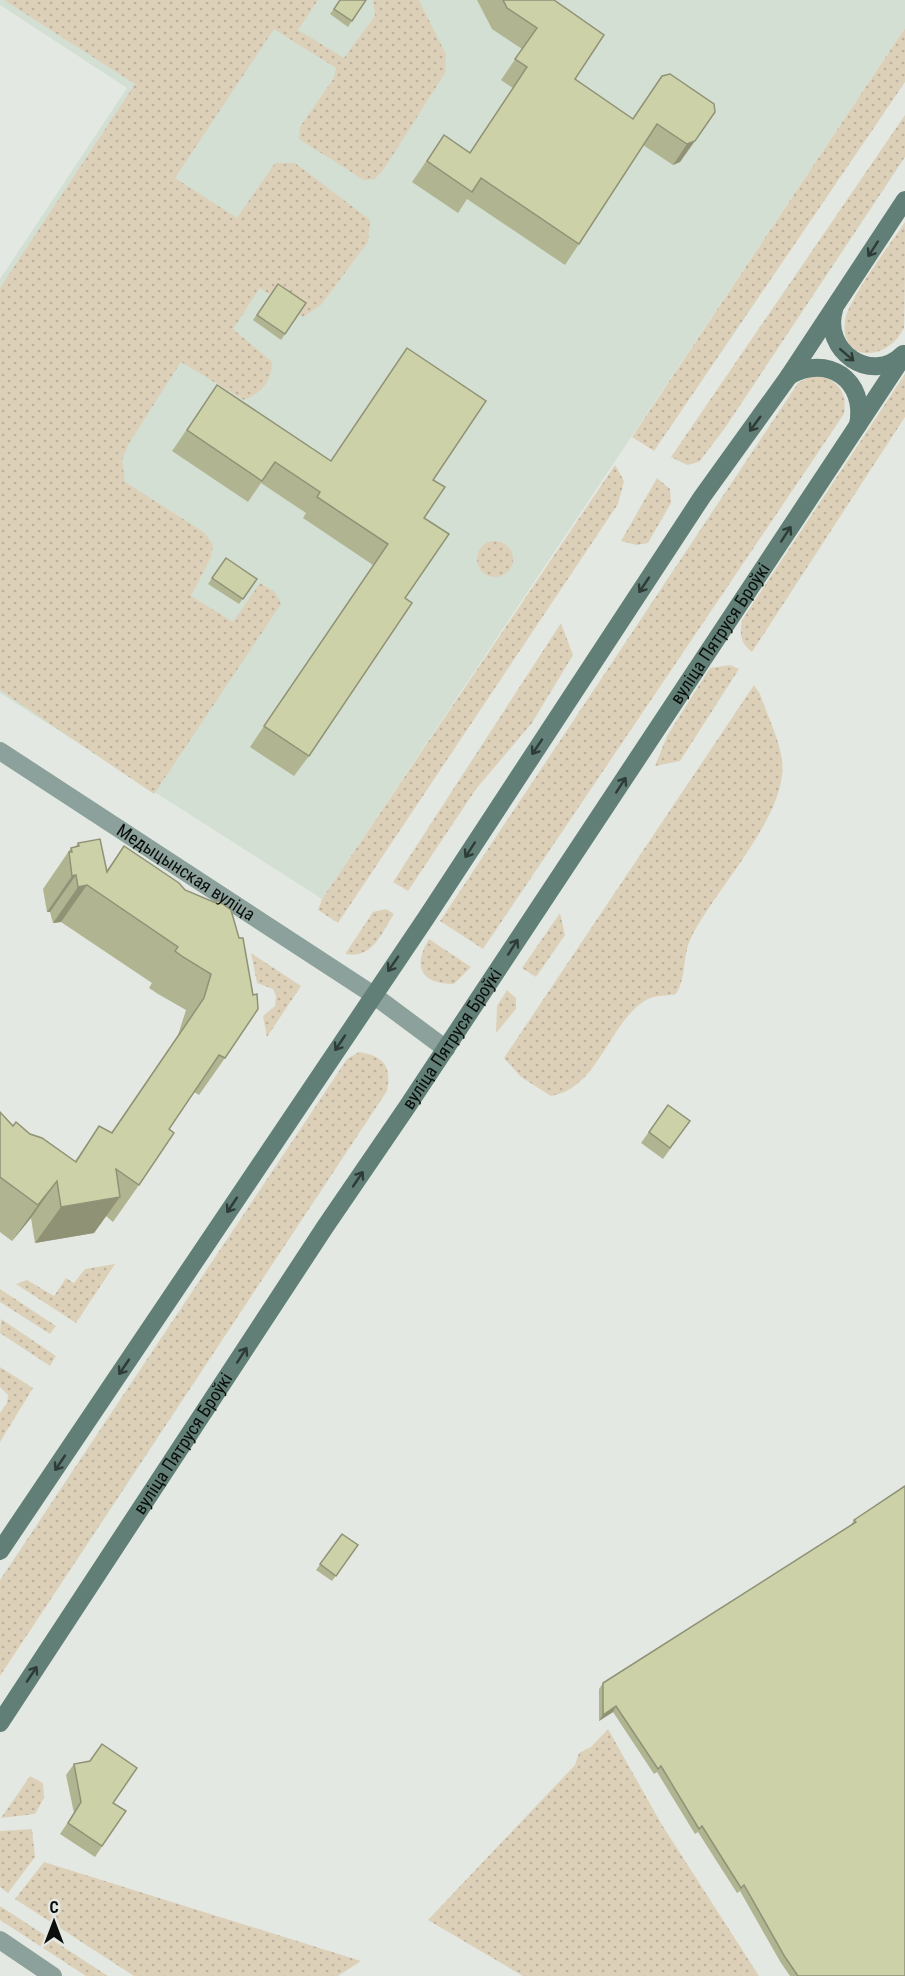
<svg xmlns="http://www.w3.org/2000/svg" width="905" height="1976" font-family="'Roboto Condensed',sans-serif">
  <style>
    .built { fill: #d3dfd2 }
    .grass { fill: url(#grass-dots) }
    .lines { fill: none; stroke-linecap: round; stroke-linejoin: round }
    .street { stroke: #8ca19b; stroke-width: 18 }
    .secondary { stroke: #617f76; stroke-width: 18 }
    .wall { fill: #b0b490 }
    .shaded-wall { fill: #909276 }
    .building { fill: #cdd1a8; stroke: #909276; stroke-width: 1.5 }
    .oneway { stroke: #2e3b36 }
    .labels { text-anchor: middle; stroke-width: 4.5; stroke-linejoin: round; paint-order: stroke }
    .street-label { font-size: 18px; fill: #0c0e0c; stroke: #e3e9e2 }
  </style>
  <defs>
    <pattern id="grass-dots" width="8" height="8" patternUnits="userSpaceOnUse" patternTransform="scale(1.5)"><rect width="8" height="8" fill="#ddd0b9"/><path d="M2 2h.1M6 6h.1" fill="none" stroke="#bcb19e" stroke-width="1.8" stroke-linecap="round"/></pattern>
  </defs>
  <rect width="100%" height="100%" fill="#e3e9e2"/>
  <path class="built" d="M0,0H905V28L322,899L0,693V279L127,88L0,5Z"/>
  <g class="grass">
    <path d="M4,0H318L298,30L344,58L375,16L373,0H419L446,55L445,73L384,169L375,179L364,180L299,139L300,127L334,78L336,68L274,29L175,178L237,218L275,163H295L370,220L368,242L321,305L303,317L260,288L233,329L272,362C272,382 261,393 244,400L181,362L129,443L122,460L125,482L205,533L213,545L211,557L191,596L233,622L260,583L275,592L281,604L154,794L0,690V288L135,84Z"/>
    <path d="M905,28V82L654,451L632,437Z"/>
    <path d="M905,115V157L725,428L699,462L687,465L671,457Z"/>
    <path d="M905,222C905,240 905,318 904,328C887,363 839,362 845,321C849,297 890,245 905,222Z"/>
    <path d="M905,374V417L752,652C739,642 740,634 742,620Z"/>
    <path d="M824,376C841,384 847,396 844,414L483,949L440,921L798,383L810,377Z"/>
    <path d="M615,465L624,481L618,504L338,923L318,910L322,899Z"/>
    <path d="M657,478L670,489L671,503L648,543L637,545L621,541Z"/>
    <circle cx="495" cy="559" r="18"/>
    <path d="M561,623L573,655L532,723L476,789L408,891L393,882Z"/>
    <path d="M730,665L739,669L680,761L655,766L667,736L710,668Z"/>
    <path d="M754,685L760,694C767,715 779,738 782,760C789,815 714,890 691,938C682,956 687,977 676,994C668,996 656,995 648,999C608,1021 600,1088 551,1096L521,1077L504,1058Z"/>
    <path d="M386,909L394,914C381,934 373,959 345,954L373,912Z"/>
    <path d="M560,913L565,935L536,977L522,968Z"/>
    <path d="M429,939L471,967L454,984C421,984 412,967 429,939Z"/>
    <path d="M251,953L301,986L267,1037L263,1016L275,1006L276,996L273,989L257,983Z"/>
    <path d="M507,990L516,998V1009L496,1033L497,1006Z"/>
    <path d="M359,1052C384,1056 392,1067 387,1091L0,1676V1580L347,1059Z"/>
    <path d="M115,1264L76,1323L16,1284L27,1280L54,1296L66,1278L74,1283L85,1269Z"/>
    <path d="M0,1289L56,1326L50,1334L0,1302Z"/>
    <path d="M1,1319L56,1356L50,1366L0,1333Z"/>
    <path d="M0,1367L33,1388L0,1442V1413L7,1403L8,1395L0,1387Z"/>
    <path d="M608,1729L662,1825L759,1976H523L428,1920L575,1765L579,1753L591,1747Z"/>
    <path d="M30,1776L43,1783L44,1798L35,1814L1,1818Z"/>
    <path d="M32,1829L35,1857L8,1893L0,1887V1831Z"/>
    <path d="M44,1862L361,1961L338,1976H134L15,1899Z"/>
    <path d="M0,1906L108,1976H86L0,1920Z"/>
  </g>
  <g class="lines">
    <g class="street">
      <path id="s1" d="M0,751L372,994L446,1049"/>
      <path d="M0,1940L53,1976"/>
    </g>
    <g class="secondary">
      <path d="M834,310C822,350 871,386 903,354"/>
      <path d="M789,376C827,353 867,380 858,425"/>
      <path d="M0,1551L426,918L702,497L789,376L905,200"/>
      <path id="s2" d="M0,1723L325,1227L407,1107L905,354"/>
    </g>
  </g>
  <g class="wall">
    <path d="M340,0H366L348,27L330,14Z"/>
    <path d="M477,0H554L575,79L632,119L662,76L714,104L680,162L673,165L643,145L579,244L565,265L467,199L458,213L412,182L444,135L470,152L513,88L501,80L522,49L492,29Z"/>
    <path d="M278,284L306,303L281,340L253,320Z"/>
    <path d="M217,385L330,461L433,480L405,598L309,756L294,776L250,747L373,565L303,518L306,513L261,483L248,502L172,451Z"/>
    <path d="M226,558L257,579L239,604L208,584Z"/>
    <path d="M78,843L107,870L124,846L185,890L215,903L225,1058L199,1095L194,1092L169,1129L139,1185L113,1222L106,1216L94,1233L35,1243L31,1218L12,1241L0,1232V1112L13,1126L30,1134L75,1161L99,1126L111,1133L178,1035L186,1010L158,994L149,988L152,983L61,922L53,923L50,912H47L43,889L71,848L75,847Z"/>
    <path d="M668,1105L690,1121L663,1159L641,1143Z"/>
    <path d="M905,1486V1976H790L781,1963L740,1891L737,1893L698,1832L695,1834L657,1772L654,1774L613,1712L599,1721V1689L603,1683L851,1525L854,1520Z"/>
    <path d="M342,1534L358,1545L332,1581L316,1570Z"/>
    <path d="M74,1764L113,1803L126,1811L95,1857L60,1834L74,1813L66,1775Z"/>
  </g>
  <g class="shaded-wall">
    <path d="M695,141L680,162L673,165L687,144Z"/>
    <path d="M76,875L50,912H47L72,876Z"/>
    <path d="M87,885L61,922L53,923L78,887Z"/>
    <path d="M57,1181L31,1218L12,1241L38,1205Z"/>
    <path d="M120,1197L94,1233L35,1243L61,1207Z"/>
    <path d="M616,1706L613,1712L599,1721L603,1715Z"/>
  </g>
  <g class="building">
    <path d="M340,0H366L352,21L334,9Z"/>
    <path d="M503,0H554L604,35L575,79L633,119L662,76L670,74L714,104L715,112L695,141L687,144L657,124L579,244L481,178L472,192L427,161L444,135L470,153L527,67L515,59L537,28L507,8Z"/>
    <path d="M278,284L306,303L285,334L257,315Z"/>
    <path d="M407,348L486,401L433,480L445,487L424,518L449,534L405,598L412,603L309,756L264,726L388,544L317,497L320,492L275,462L262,481L187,430L217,385L331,461Z"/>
    <path d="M226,558L257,579L243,599L212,578Z"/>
    <path d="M100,839L107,872L124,846L179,883L185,890L216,903L217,900L231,910L239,938H243L253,995L257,994L258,1009L225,1058L219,1055L169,1129L174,1133L139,1185L116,1169L120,1197L61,1207L57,1181L38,1205L0,1177V1112L13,1126L16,1122L30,1134L42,1138L76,1162L99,1126L112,1133L204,998L211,974L183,957L175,951L178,947L87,885L78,887L76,875L72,876L69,852H72L71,848L79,846L78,843Z"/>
    <path d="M668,1105L690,1121L670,1148L649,1132Z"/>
    <path d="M905,1486V1976H798L785,1957L744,1885L741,1888L702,1826L699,1829L661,1766L658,1769L616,1706L603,1715V1683L856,1522L854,1520Z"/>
    <path d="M342,1534L358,1545L336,1576L320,1564Z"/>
    <path d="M102,1744L137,1768L113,1803L126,1811L102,1846L68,1823L81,1802L74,1764L90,1761Z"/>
  </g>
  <defs><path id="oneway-shaft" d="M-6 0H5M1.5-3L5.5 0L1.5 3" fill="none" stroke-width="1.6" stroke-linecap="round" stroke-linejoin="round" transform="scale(1.5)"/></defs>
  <g class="oneway">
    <use href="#oneway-shaft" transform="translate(873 249) rotate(123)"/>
    <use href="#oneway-shaft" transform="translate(847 355) rotate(41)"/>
    <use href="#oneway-shaft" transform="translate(755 424) rotate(126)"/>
    <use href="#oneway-shaft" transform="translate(786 534) rotate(-57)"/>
    <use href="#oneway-shaft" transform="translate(644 585) rotate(124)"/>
    <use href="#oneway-shaft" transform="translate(537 747) rotate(124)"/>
    <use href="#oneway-shaft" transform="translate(621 785) rotate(-57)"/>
    <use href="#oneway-shaft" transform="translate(470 850) rotate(123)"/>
    <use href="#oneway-shaft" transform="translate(513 947) rotate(-57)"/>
    <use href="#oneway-shaft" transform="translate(393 964) rotate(125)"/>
    <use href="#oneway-shaft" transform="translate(340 1043) rotate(124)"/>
    <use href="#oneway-shaft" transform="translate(358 1179) rotate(-56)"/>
    <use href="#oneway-shaft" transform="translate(232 1205) rotate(124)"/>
    <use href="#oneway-shaft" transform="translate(242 1355) rotate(-57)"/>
    <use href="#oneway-shaft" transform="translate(124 1367) rotate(124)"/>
    <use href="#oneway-shaft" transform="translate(60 1463) rotate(124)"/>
    <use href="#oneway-shaft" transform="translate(32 1674) rotate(-56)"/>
  </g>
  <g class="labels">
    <g class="street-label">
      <text dy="6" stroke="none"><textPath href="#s2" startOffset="1306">вуліца Пятруся Броўкі</textPath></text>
      <text dy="6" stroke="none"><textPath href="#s1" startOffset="222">Медыцынская вуліца</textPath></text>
      <text dy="6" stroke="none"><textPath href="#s2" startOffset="820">вуліца Пятруся Броўкі</textPath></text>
      <text dy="6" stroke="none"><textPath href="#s2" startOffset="334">вуліца Пятруся Броўкі</textPath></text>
    </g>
  </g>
  <g transform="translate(54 1922)" stroke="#e3e9e2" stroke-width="4.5" paint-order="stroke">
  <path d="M0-4.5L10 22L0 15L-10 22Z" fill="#0c0e0c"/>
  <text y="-9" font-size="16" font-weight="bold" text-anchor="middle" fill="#0c0e0c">С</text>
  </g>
</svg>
